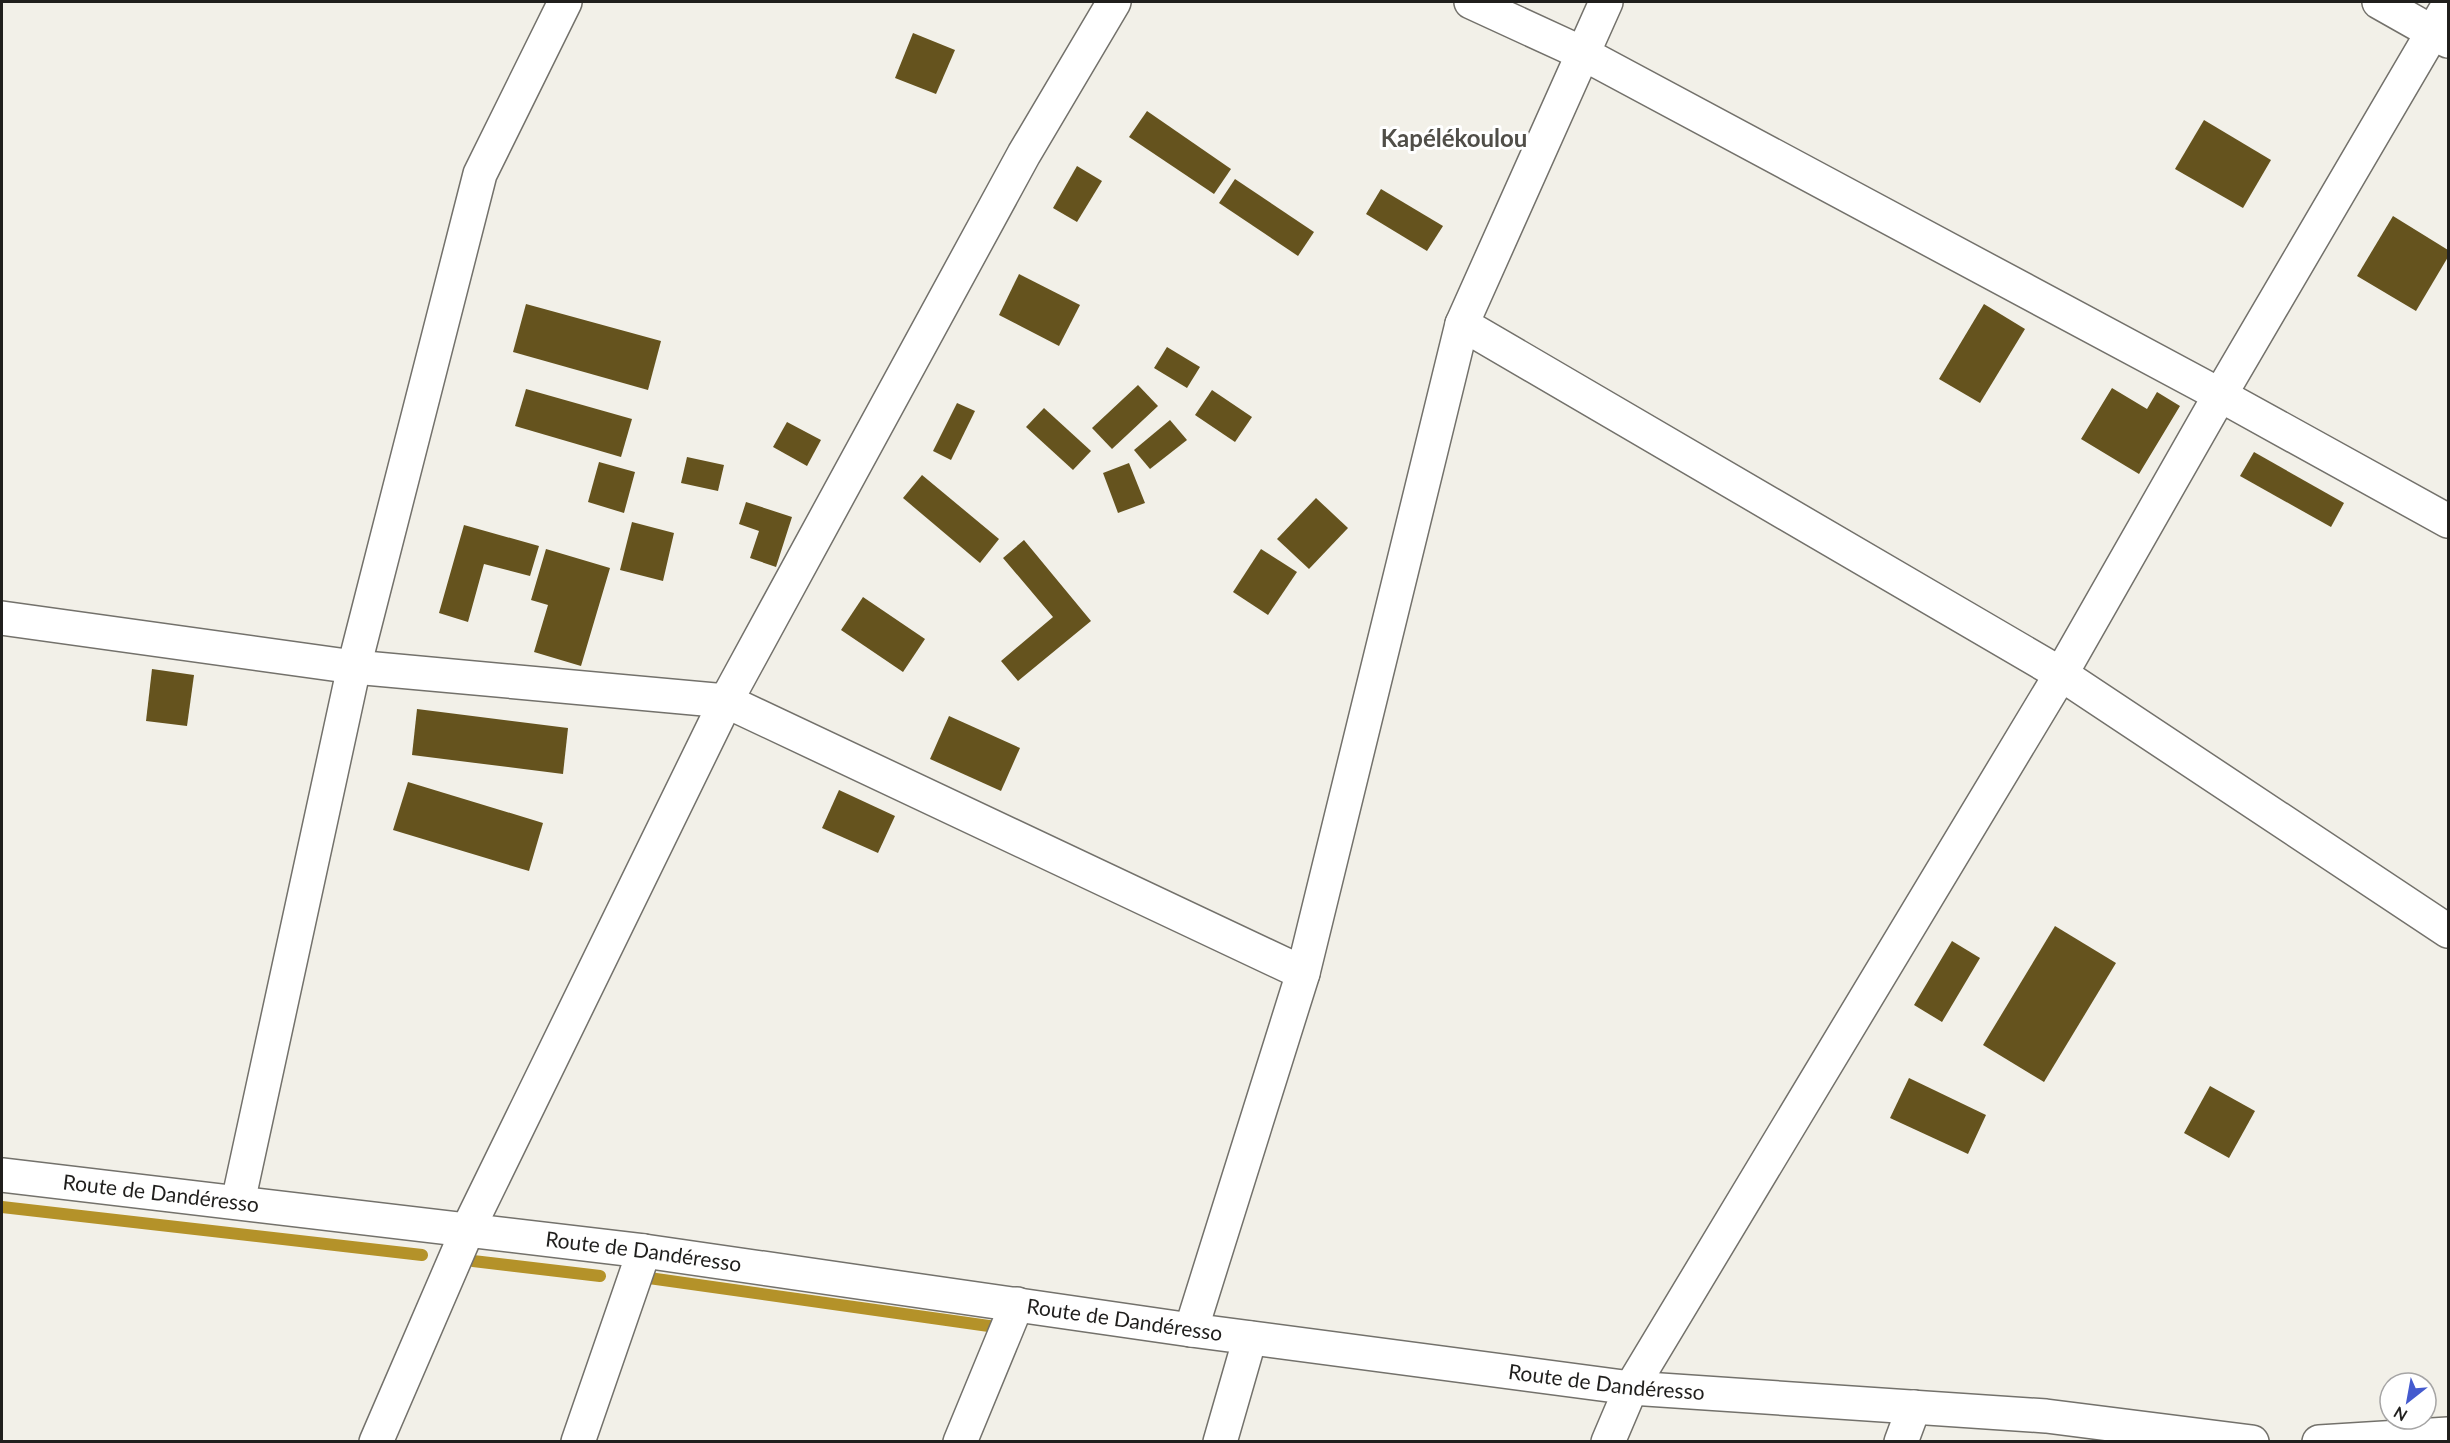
<svg xmlns="http://www.w3.org/2000/svg" width="2450" height="1443" font-family="Lato,sans-serif">
  <style>
    .lines { fill: none; stroke-linecap: round; stroke-linejoin: round }
    .stream { stroke: #b49229; stroke-width: 12 }
    .building { fill: #65531e }
    .minor-casing { stroke: #73716b; stroke-width: 36 }
    .tertiary-casing { stroke: #73716b; stroke-width: 36 }
    .minor { stroke: #fff; stroke-width: 33 }
    .tertiary { stroke: #fff; stroke-width: 33 }
    .labels { text-anchor: middle; stroke-width: 6; stroke-linejoin: round; paint-order: stroke }
    .street-label { font-size: 21px; fill: #201f1d; stroke: #fff }
    .quarter-label { font-size: 24px; font-weight: bold; fill: #504e48; stroke: #fff }
  </style>
  <rect width="100%" height="100%" fill="#f2f0e8"/>
  <g class="lines">
    <g class="stream">
      <path d="M2,1207L422,1255"/>
      <path d="M473,1261L600,1276"/>
      <path d="M649,1278L996,1327"/>
    </g>
  </g>
  <g class="building">
    <path d="M913,33L955,50L936,94L895,78Z"/>
    <path d="M1147,111L1231,169L1214,194L1129,137Z"/>
    <path d="M2204,120L2271,160L2243,208L2175,169Z"/>
    <path d="M1077,166L1102,181L1077,222L1053,208Z"/>
    <path d="M1235,179L1314,232L1298,256L1219,203Z"/>
    <path d="M1381,189L1443,226L1427,251L1366,214Z"/>
    <path d="M2393,216L2448,250V257L2416,311L2357,276Z"/>
    <path d="M1019,274L1080,305L1059,346L999,315Z"/>
    <path d="M526,304L661,341L648,390L513,352Z"/>
    <path d="M1984,304L2025,329L1980,403L1939,379Z"/>
    <path d="M1167,347L1200,367L1187,388L1154,368Z"/>
    <path d="M1138,385L1158,406L1112,449L1092,428Z"/>
    <path d="M2112,388L2147,409L2157,392L2180,406L2139,474L2081,439Z"/>
    <path d="M526,389L632,419L621,457L515,426Z"/>
    <path d="M1212,390L1252,417L1235,442L1195,415Z"/>
    <path d="M957,403L975,411L951,460L933,451Z"/>
    <path d="M1044,408L1091,451L1073,470L1026,427Z"/>
    <path d="M1170,420L1187,440L1150,469L1134,450Z"/>
    <path d="M787,422L821,440L807,466L773,447Z"/>
    <path d="M2254,452L2344,503L2331,527L2240,476Z"/>
    <path d="M687,457L724,465L718,491L681,483Z"/>
    <path d="M599,462L635,472L624,513L588,502Z"/>
    <path d="M1129,463L1145,503L1118,513L1103,473Z"/>
    <path d="M922,475L999,539L980,563L903,498Z"/>
    <path d="M1316,498L1348,528L1309,569L1277,539Z"/>
    <path d="M746,502L792,517L776,567L750,558L759,531L739,524Z"/>
    <path d="M632,522L674,533L663,581L620,570Z"/>
    <path d="M464,525L539,546L530,576L484,564L468,622L439,613Z"/>
    <path d="M1024,540L1091,621L1018,681L1001,661L1053,617L1003,558Z"/>
    <path d="M546,549L610,568L581,666L534,652L548,605L531,600Z"/>
    <path d="M1261,549L1297,572L1268,615L1233,592Z"/>
    <path d="M863,597L925,639L903,672L841,630Z"/>
    <path d="M152,669L194,675L187,726L146,721Z"/>
    <path d="M417,709L568,728L563,774L412,755Z"/>
    <path d="M949,716L1020,748L1001,791L930,759Z"/>
    <path d="M408,782L543,823L529,871L393,830Z"/>
    <path d="M839,790L895,816L878,853L822,828Z"/>
    <path d="M2055,926L2116,963L2044,1082L1983,1045Z"/>
    <path d="M1952,941L1980,958L1942,1022L1914,1005Z"/>
    <path d="M1909,1078L1986,1115L1968,1154L1890,1118Z"/>
    <path d="M2210,1086L2255,1111L2229,1158L2184,1133Z"/>
  </g>
  <g class="lines">
    <g class="minor-casing">
      <g id="minor">
        <path d="M1471,2L1582,53L2220,395L2448,521"/>
        <path d="M2379,2L2448,41"/>
        <path d="M1462,324L2061,674L2448,931"/>
        <path d="M2,618L354,667L726,701L1303,973"/>
        <path d="M238,1202L354,667L480,174L565,2"/>
        <path d="M1191,1330L1303,973L1462,324L1606,2"/>
        <path d="M376,1442L468,1229L726,701L1024,154L1114,2"/>
        <path d="M578,1442L644,1251"/>
        <path d="M960,1442L1017,1304"/>
        <path d="M1220,1442L1250,1338"/>
        <path d="M1608,1442L1631,1388L2061,674L2220,395L2448,6"/>
        <path d="M1901,1442L1914,1407"/>
      </g>
    </g>
    <g class="tertiary-casing">
      <g id="tertiary">
        <path id="s1" d="M2,1175L644,1251L1191,1330L1631,1388L2046,1416L2252,1442"/>
        <path d="M2319,1442L2448,1434"/>
      </g>
    </g>
    <use href="#minor" class="minor"/>
    <use href="#tertiary" class="tertiary"/>
  </g>
  <g class="labels">
    <g class="street-label">
      <text dy="7" stroke="none"><textPath href="#s1" startOffset="160">Route de Dandéresso</textPath></text>
      <text dy="7" stroke="none"><textPath href="#s1" startOffset="646">Route de Dandéresso</textPath></text>
      <text dy="7" stroke="none"><textPath href="#s1" startOffset="1132">Route de Dandéresso</textPath></text>
      <text dy="7" stroke="none"><textPath href="#s1" startOffset="1618">Route de Dandéresso</textPath></text>
    </g>
    <g class="quarter-label">
      <text x="1454" y="147">Kapélékoulou</text>
    </g>
  </g>
  <rect width="2450" height="1443" fill="none" stroke="#201f1d" stroke-width="6"/>
  <g transform="translate(2408 1401) rotate(211)"><circle r="28" fill="#ffffff" stroke="#a6a5a5" stroke-width="1.5"/>
  <path d="M0-4.5L10 22L0 15L-10 22Z" fill="#445ace"/>
  <text y="-9" font-size="16" font-weight="bold" text-anchor="middle" fill="#201f1d">N</text>
  </g>
</svg>
